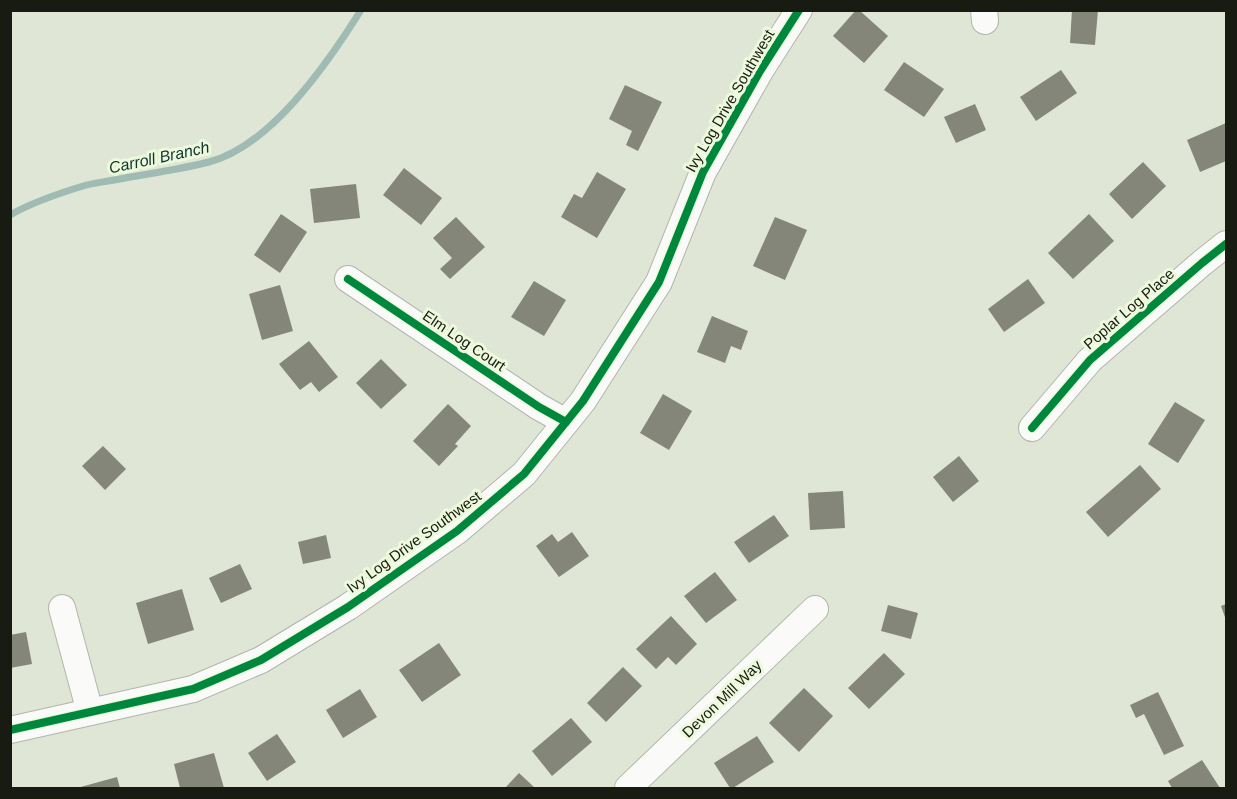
<svg xmlns="http://www.w3.org/2000/svg" width="1237" height="799" font-family="Helvetica,sans-serif">
  <style>
    .lines { fill: none; stroke-linecap: round; stroke-linejoin: round }
    .stream { stroke: #9fbbb3; stroke-width: 7 }
    .building { fill: #848679 }
    .minor-casing { stroke: #b1b6aa; stroke-width: 28 }
    .minor { stroke: #fafbf9; stroke-width: 26 }
    .cycleway-casing { stroke: #edf9dc; stroke-width: 11 }
    .cycleway { stroke: #00873e; stroke-width: 8 }
    .labels { text-anchor: middle; stroke-width: 6; stroke-linejoin: round; paint-order: stroke }
    .street-label { font-size: 15px; fill: #171b11; stroke: #edf9dc }
    .water-label { font-size: 16px; font-style: italic; fill: #103532; stroke: #edf9dc }
  </style>
  <rect width="100%" height="100%" fill="#dfe6d5"/>
  <g class="lines">
    <path class="stream" d="M10,215C31,203 60,193 83,186C93,183 104,182 114,180C145,174 178,170 209,162C271,146 328,63 361,10"/>
  </g>
  <g class="building">
    <path d="M856,10H859L888,36L864,63L833,36Z"/>
    <path d="M1072,10H1098L1095,45L1070,43Z"/>
    <path d="M904,62L944,89L924,117L884,90Z"/>
    <path d="M1061,70L1077,93L1036,121L1020,97Z"/>
    <path d="M625,85L662,102L638,151L626,145L632,131L609,119Z"/>
    <path d="M975,104L986,130L956,143L944,117Z"/>
    <path d="M1226,123V161L1200,172L1187,140Z"/>
    <path d="M1143,162L1166,186L1132,219L1109,194Z"/>
    <path d="M404,168L442,198L421,225L383,195Z"/>
    <path d="M597,172L626,189L597,238L561,217L574,194L582,198Z"/>
    <path d="M356,184L360,218L314,223L310,189Z"/>
    <path d="M281,214L307,232L280,273L254,255Z"/>
    <path d="M1089,214L1114,241L1073,279L1048,253Z"/>
    <path d="M456,217L485,247L450,279L440,269L452,258L433,238Z"/>
    <path d="M775,217L807,230L785,280L753,266Z"/>
    <path d="M1028,279L1045,303L1004,332L988,309Z"/>
    <path d="M534,281L566,300L544,336L511,317Z"/>
    <path d="M280,285L293,331L262,340L249,294Z"/>
    <path d="M712,316L748,331L741,350L731,346L725,363L697,352Z"/>
    <path d="M309,341L338,377L319,392L311,382L300,390L279,364Z"/>
    <path d="M381,359L407,385L381,409L356,383Z"/>
    <path d="M663,394L692,411L669,450L640,433Z"/>
    <path d="M1175,402L1205,420L1178,463L1148,444Z"/>
    <path d="M448,404L471,426L455,444L458,446L439,466L413,441Z"/>
    <path d="M103,446L126,469L105,490L82,466Z"/>
    <path d="M959,456L979,481L953,502L933,477Z"/>
    <path d="M1140,465L1161,489L1108,537L1086,512Z"/>
    <path d="M843,491L845,528L810,530L808,493Z"/>
    <path d="M774,515L789,536L749,563L734,542Z"/>
    <path d="M572,532L589,556L559,577L536,546L552,534L558,542Z"/>
    <path d="M326,535L331,558L303,564L298,542Z"/>
    <path d="M240,564L252,589L221,603L209,578Z"/>
    <path d="M715,572L737,600L706,623L684,596Z"/>
    <path d="M182,589L194,630L148,644L136,603Z"/>
    <path d="M1226,604V620L1221,606Z"/>
    <path d="M888,605L918,613L911,639L881,631Z"/>
    <path d="M671,616L697,644L676,665L668,657L656,669L636,649Z"/>
    <path d="M26,632L32,664L10,668V635Z"/>
    <path d="M439,643L461,675L422,702L399,670Z"/>
    <path d="M884,653L905,674L869,709L848,688Z"/>
    <path d="M623,667L642,686L606,722L587,703Z"/>
    <path d="M804,688L833,716L799,752L769,723Z"/>
    <path d="M360,689L377,717L343,738L326,710Z"/>
    <path d="M1158,692L1184,746L1164,755L1144,714L1136,718L1130,705Z"/>
    <path d="M571,718L592,742L552,776L532,751Z"/>
    <path d="M277,734L296,762L267,781L248,753Z"/>
    <path d="M757,736L774,762L733,788H730L714,763Z"/>
    <path d="M214,753L224,788H180L174,764Z"/>
    <path d="M1202,760L1220,788H1172L1168,781Z"/>
    <path d="M519,773L535,788H505Z"/>
    <path d="M117,777L120,788H77Z"/>
  </g>
  <g class="lines">
    <g class="minor-casing">
      <g id="minor">
        <path d="M984,10L985,21"/>
        <path d="M348,279L539,407L566,422"/>
        <path d="M1032,428L1090,360L1202,263L1226,244"/>
        <path d="M62,608L90,712"/>
        <path d="M10,730L193,689L261,660L348,607L457,531L524,474L583,401L659,282L703,172L760,71L799,10"/>
        <path d="M628,788L815,609"/>
      </g>
    </g>
    <use href="#minor" class="minor"/>
    <g class="cycleway-casing">
      <g id="cycleway">
        <path d="M348,279L539,407L566,422"/>
        <path d="M1032,428L1090,360L1202,263L1226,244"/>
        <path d="M10,730L193,689L261,660L348,607L457,531L524,474L583,401L659,282L703,172L760,71L799,10"/>
      </g>
    </g>
    <use href="#cycleway" class="cycleway"/>
  </g>
  <g class="labels">
    <g class="street-label">
      <text transform="translate(730 101) rotate(-60)" y="5">Ivy Log Drive Southwest</text>
      <text transform="translate(1129 309) rotate(-41)" y="5">Poplar Log Place</text>
      <text transform="translate(464 341) rotate(34)" y="5">Elm Log Court</text>
      <text transform="translate(414 542) rotate(-36)" y="5">Ivy Log Drive Southwest</text>
      <text transform="translate(722 699) rotate(-44)" y="5">Devon Mill Way</text>
    </g>
    <g class="water-label">
      <text transform="translate(159 157) rotate(-12)" y="6">Carroll Branch</text>
    </g>
  </g>
  <rect width="1237" height="799" fill="none" stroke="#171b11" stroke-width="24"/>
</svg>
